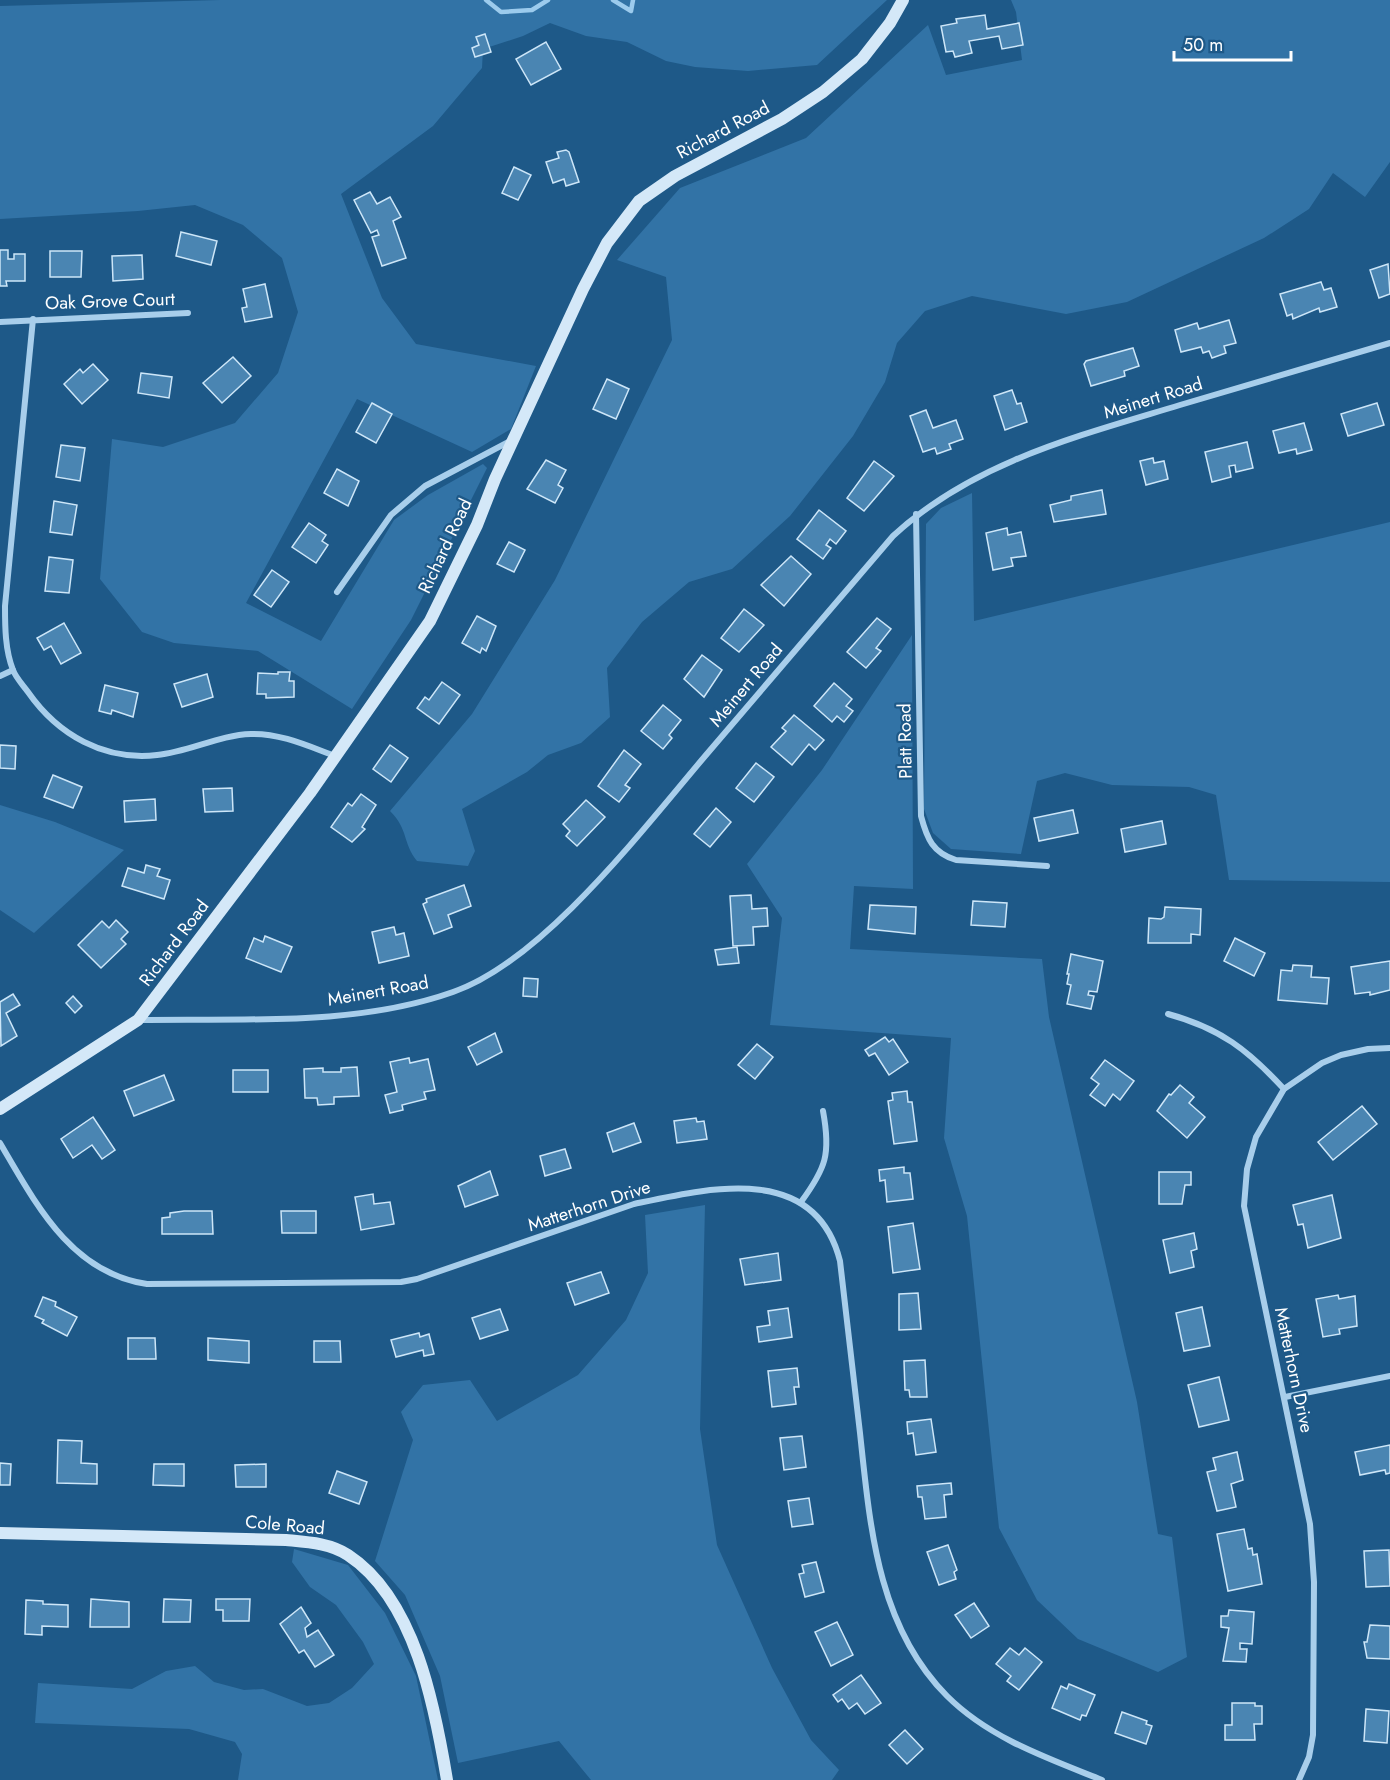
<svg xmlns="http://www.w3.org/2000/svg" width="1390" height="1780" font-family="Jost,sans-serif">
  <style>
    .green { fill: #3273a6 }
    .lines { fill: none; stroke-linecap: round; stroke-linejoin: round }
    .stream { stroke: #9ccbed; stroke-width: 4.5 }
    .building { fill: #4a85b2; stroke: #cde6f8; stroke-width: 1.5 }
    .street { stroke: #a8ceeb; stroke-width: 6 }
    .secondary { stroke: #d4e8f8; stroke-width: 12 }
    .labels { text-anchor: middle; stroke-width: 4.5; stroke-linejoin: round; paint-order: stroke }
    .street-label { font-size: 18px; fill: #fff; stroke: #1e5988 }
  </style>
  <rect width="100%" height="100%" fill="#1e5988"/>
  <g class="green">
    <path d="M220,0H887L817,65L748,71L695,67L666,61L627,42L586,36L550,23L523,36L483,49L482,68L433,126L341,194L382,298L416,344L536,366L511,429L472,452L357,399L246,603L321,641L394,520L428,495L483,464L487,468L411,620L352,709L258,651L174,643L142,632L100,579L112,439L163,447L235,423L278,373L298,312L282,258L243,225L195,205L138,211L0,219V6Z"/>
    <path d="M1011,0H1390V162L1365,197L1333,173L1309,209L1264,238L1127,302L1066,314L972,296L925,311L897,343L885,382L853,436L790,516L732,569L689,582L642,622L607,668L610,717L581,743L548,755L527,772L462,809L475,851L468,866L417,861C402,842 409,830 390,811L472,714L555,580L672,340L666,277L617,260L680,188L806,138L928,25L946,75L1022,60L1016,12Z"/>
    <path d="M972,493L974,621L1390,522V882L1229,880L1216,795L1189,787L1112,785L1065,773L1037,781L1021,854L951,849L933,833L924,809L926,524L941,508Z"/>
    <path d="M912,635L913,889L854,886L850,949L1042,959L1049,1017L1137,1402L1158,1534L1172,1537L1187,1657L1158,1672L1078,1639L1037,1600L999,1528L967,1216L944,1138L951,1038L770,1025L782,918L747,864L822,770Z"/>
    <path d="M0,805L55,822L124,850L34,933L0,910Z"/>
    <path d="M705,1205L700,1429L717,1545L772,1668L811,1740L839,1770L832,1780H591L559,1741L458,1763L440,1676L405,1595L375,1561L413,1440L401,1412L423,1385L470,1380L497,1421L578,1375L626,1320L648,1273L645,1215Z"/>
    <path d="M294,1549L348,1565L385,1613L416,1676L438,1780H238L242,1754L235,1742L189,1729L35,1723L38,1683L132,1689L166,1671L195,1666L214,1682L244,1690L263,1689L307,1706L329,1703L352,1688L374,1664L363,1642L336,1605L310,1587L292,1562Z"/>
  </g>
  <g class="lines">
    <g class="stream">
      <path d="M486,0L501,12L532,10L548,0"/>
      <path d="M613,0L631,11L633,0"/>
    </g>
  </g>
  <g class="building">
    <path d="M985,15L987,29L1019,23L1023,45L1002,49L999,36L969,41L972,53L955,57L953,51L946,52L941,26L957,23L956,19Z"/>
    <path d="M485,34L491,52L475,57L472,48L479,45L476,37Z"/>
    <path d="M546,42L561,69L531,85L516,59Z"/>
    <path d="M566,150L569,152L579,182L566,186L564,179L553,183L546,162L559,158L557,152Z"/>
    <path d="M514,167L531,175L518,200L502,193Z"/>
    <path d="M370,192L377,204L390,197L401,217L393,221L406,258L382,266L372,237L379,235L377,230L371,233L354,200Z"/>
    <path d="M181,232L217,241L211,265L176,256Z"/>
    <path d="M0,250H8V259H14V254H25V281H6L7,286H0Z"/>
    <path d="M50,251H82L81,277H50Z"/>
    <path d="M142,255L143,279L113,281L112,256Z"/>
    <path d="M1388,264L1390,294L1379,298L1370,270Z"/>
    <path d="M1321,282L1324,290L1331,288L1337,307L1320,312L1319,308L1293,319L1292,314L1287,316L1280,294Z"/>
    <path d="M265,284L272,317L245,322L242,308L247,307L243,289Z"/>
    <path d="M1229,320L1236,343L1224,346L1226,353L1212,358L1209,351L1203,353L1201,347L1181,352L1175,330L1197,323L1199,329Z"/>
    <path d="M1133,348L1139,366L1124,371L1125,376L1091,386L1084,364L1086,361Z"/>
    <path d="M233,357L251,376L222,403L203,383Z"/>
    <path d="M93,364L108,380L82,404L64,384L80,369L83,373Z"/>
    <path d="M141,373L172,377L169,398L138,393Z"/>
    <path d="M607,379L629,389L616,419L593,409Z"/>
    <path d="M1012,390L1017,404L1021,403L1027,422L1005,430L994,396Z"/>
    <path d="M372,403L392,414L376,443L356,432Z"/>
    <path d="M1377,403L1384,425L1348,436L1341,414Z"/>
    <path d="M926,410L933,428L956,420L963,439L949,444L951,449L937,454L935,448L923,452L910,416Z"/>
    <path d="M1304,423L1312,450L1297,454L1296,449L1279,453L1273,431Z"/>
    <path d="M1247,442L1253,468L1236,472L1235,465L1229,466L1231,477L1212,482L1205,452Z"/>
    <path d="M61,445L85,448L80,481L56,477Z"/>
    <path d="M1153,458L1154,463L1164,461L1168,479L1146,485L1140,461Z"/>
    <path d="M546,460L566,470L558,485L563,488L555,503L527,489Z"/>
    <path d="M874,461L894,476L864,511L847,498Z"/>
    <path d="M337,469L359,481L348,506L324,493Z"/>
    <path d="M1102,490L1106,514L1054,522L1050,505L1071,500V496Z"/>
    <path d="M54,501L77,505L72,535L50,532Z"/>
    <path d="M819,510L846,531L836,544L830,539L826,545L831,548L823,559L797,539Z"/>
    <path d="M309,523L326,535L322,541L328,545L316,563L292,547Z"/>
    <path d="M1007,528L1008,535L1021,532L1026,556L1011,558L1013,566L993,570L986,533Z"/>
    <path d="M509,542L525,550L514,572L497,564Z"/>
    <path d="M791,556L811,574L784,606L761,585Z"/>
    <path d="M49,557L73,560L69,593L45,591Z"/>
    <path d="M272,570L289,582L271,607L254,595Z"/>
    <path d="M744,609L764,625L739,652L721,638Z"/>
    <path d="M477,616L496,626L486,651L482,648L480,653L462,643Z"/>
    <path d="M877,618L891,629L876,648L881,651L866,668L847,652Z"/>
    <path d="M64,623L81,653L61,664L51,646L44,650L37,638Z"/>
    <path d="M702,655L722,670L704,697L684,679Z"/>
    <path d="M278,672H290L289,681H294V697L266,698V694H257L258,673L278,674Z"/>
    <path d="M207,674L213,697L182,707L174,684Z"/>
    <path d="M442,682L460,695L439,724L417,708L425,697L429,700Z"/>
    <path d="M834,683L852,699L846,706L853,711L844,722L837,716L832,722L814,706Z"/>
    <path d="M105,685L138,693L133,717L112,710L111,714L99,711Z"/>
    <path d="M663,705L681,720L669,735L672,738L663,749L641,731Z"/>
    <path d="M794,715L824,740L815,750L809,744L792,765L771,747L786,731L782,728Z"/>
    <path d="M0,745L16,746L15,769L0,768Z"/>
    <path d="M390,745L408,758L391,782L373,769Z"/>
    <path d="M624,750L641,764L625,785L630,788L619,802L598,786Z"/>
    <path d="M756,763L774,777L754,802L736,788Z"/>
    <path d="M53,775L82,787L73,808L44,797Z"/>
    <path d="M232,788L233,811L205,812L203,789Z"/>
    <path d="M361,794L376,805L362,827L365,829L352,842L331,827L348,803L352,806Z"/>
    <path d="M155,799L156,820L125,822L124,801Z"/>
    <path d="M586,800L605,817L577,846L566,836L570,831L563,824Z"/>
    <path d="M716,808L731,822L710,847L694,834Z"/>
    <path d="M1073,810L1078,833L1039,841L1034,818Z"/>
    <path d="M1162,821L1166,844L1125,852L1121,829Z"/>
    <path d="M146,865L160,869L157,876L170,880L164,899L122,886L128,868L144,873Z"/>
    <path d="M464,885L471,906L448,915L452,927L434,934L423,904L427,902L426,899Z"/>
    <path d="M751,895L752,909L767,908L768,926L753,927L754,945L733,946L730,896Z"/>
    <path d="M973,901L1007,903L1005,927L971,925Z"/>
    <path d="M870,905L916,907L915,934L868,929Z"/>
    <path d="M1165,907L1201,909L1200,935L1191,934V943H1148L1149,918L1161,919L1164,917Z"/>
    <path d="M116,920L128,932L121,939L126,944L101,968L78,945L102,921L109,928Z"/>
    <path d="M394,927L396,935L404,933L409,956L379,963L372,932Z"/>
    <path d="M265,936L292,947L281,972L246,958L254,938L263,942Z"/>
    <path d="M1235,938L1265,953L1254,976L1224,961Z"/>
    <path d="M737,947L739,963L718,965L715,950Z"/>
    <path d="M1071,954L1103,961L1097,992L1089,991L1088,995L1094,996L1091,1009L1067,1004L1071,985L1067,984L1069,974H1067Z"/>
    <path d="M1390,961V990L1370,995V992L1355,994L1351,967Z"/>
    <path d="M1293,965L1312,966L1311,977L1329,978L1327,1004L1278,1000L1281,970L1292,971Z"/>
    <path d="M524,978L538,979L537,997L523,996Z"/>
    <path d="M13,994L20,1005L6,1013L17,1036L1,1046L0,1002Z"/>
    <path d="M73,996L82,1006L75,1013L66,1003Z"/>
    <path d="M495,1033L502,1052L477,1065L468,1047Z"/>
    <path d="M885,1037L889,1042L893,1039L908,1062L889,1075L875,1053L869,1056L865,1050Z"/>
    <path d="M757,1044L773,1057L755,1079L738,1065Z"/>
    <path d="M409,1058L410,1063L428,1059L435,1090L424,1092L426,1099L402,1105L403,1110L390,1113L385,1095L397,1092L390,1062Z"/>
    <path d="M1105,1060L1134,1081L1120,1100L1113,1094L1105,1106L1090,1095L1099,1084L1091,1078Z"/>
    <path d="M357,1067L359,1096L334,1097V1104L318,1105L317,1098H305L304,1069L323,1068V1072H341V1068Z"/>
    <rect x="233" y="1070" width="35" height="22"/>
    <path d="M164,1075L174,1100L134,1116L124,1091Z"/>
    <path d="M1180,1085L1194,1097L1189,1103L1205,1117L1187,1138L1157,1111L1169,1094L1171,1095Z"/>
    <path d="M907,1091L908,1102H912L917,1141L894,1144L888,1101L893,1100L892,1093Z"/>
    <path d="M1362,1106L1377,1124L1333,1160L1318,1142Z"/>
    <path d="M93,1117L115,1150L102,1159L92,1145L73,1158L61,1139Z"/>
    <path d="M696,1118L697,1122L704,1121L707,1139L677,1143L674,1121Z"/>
    <path d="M634,1123L641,1142L613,1152L607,1133Z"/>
    <path d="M565,1149L571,1168L545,1176L540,1156Z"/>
    <path d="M904,1167V1173H910L913,1199L887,1202L885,1180L880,1181L879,1170Z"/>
    <path d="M490,1171L498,1195L465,1207L458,1186Z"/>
    <path d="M1159,1172H1191V1185H1185L1182,1204H1159Z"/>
    <path d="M373,1194L374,1204L390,1202L394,1224L361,1230L355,1197Z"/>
    <path d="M1332,1195L1341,1238L1308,1248L1303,1224L1298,1225L1293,1205Z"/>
    <path d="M184,1211H212L213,1234H162V1218L170,1217V1213Z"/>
    <path d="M281,1211H316V1233H282Z"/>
    <path d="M913,1223L920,1269L893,1273L888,1227Z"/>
    <path d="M1194,1233L1197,1249L1191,1251L1194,1267L1170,1273L1163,1240Z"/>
    <path d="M778,1253L781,1280L745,1285L740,1259Z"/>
    <path d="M601,1272L609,1293L575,1305L567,1283Z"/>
    <path d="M918,1293L921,1329L899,1330V1294Z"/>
    <path d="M1338,1295L1339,1299L1355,1296L1357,1326L1339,1329L1340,1334L1323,1337L1316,1299Z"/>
    <path d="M43,1297L56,1302L55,1306L77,1317L67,1336L42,1323L44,1320L35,1316Z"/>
    <path d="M1202,1307L1210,1346L1184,1351L1176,1313Z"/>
    <path d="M788,1308L792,1337L759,1342L757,1327L770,1325L768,1311Z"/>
    <path d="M500,1309L508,1330L480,1339L472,1318Z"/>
    <path d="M419,1333L420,1337L429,1334L434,1354L424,1356L423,1350L396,1357L391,1340Z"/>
    <path d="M128,1338H155L156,1359H128Z"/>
    <path d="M208,1338L249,1341V1363L208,1360Z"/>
    <path d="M314,1341H340L341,1362H314Z"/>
    <path d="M925,1360L927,1397H910L909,1390H905L904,1361Z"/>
    <path d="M797,1368L799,1387H794L796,1404L772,1407L768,1371Z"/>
    <path d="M1219,1377L1229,1420L1199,1427L1188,1385Z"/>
    <path d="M931,1419L936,1452L916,1455L913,1433L908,1434L907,1422Z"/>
    <path d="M802,1436L806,1467L784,1470L780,1438Z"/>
    <path d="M58,1440L82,1441L81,1463L97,1464V1484L57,1483Z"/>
    <path d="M1390,1445V1473L1386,1474L1385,1470L1360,1475L1355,1452Z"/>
    <path d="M1237,1452L1243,1480L1231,1484L1236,1507L1217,1511L1207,1472L1216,1470L1213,1458Z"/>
    <path d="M0,1463L11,1464L10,1485H0Z"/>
    <path d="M154,1464H184V1486L153,1485Z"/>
    <path d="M266,1464V1487H236L235,1465Z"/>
    <path d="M337,1471L367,1482L359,1504L329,1493Z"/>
    <path d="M951,1483L952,1494L944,1495L946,1517L925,1519L922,1497H918L917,1486Z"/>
    <path d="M809,1498L813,1524L792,1527L788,1501Z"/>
    <path d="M1244,1529L1248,1549L1252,1548L1253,1555L1257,1554L1262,1584L1228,1591L1217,1534Z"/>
    <path d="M948,1545L957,1570L954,1572L956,1579L939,1585L927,1552Z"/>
    <path d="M1389,1550L1390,1586L1366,1587L1364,1551Z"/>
    <path d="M816,1562L824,1592L805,1597L799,1574L804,1573L802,1565Z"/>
    <path d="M91,1599L129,1602V1627H90Z"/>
    <path d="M164,1599L191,1600L190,1622H163Z"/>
    <path d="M216,1599H250L249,1621H223V1610H216Z"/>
    <path d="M26,1600L43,1601V1604L68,1605V1627L42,1626V1635L25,1634Z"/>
    <path d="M974,1603L989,1626L971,1638L955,1615Z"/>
    <path d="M301,1607L311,1623L305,1628L307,1637L318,1630L334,1655L315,1667L304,1650L299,1653L280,1624Z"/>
    <path d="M1229,1610L1254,1612L1252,1644L1240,1643V1649H1247L1246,1662L1223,1661L1229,1628L1221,1627V1616H1228Z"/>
    <path d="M837,1622L853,1655L831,1666L815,1632Z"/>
    <path d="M1370,1625L1390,1626V1659L1367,1658L1364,1642H1367Z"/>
    <path d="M1010,1648L1019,1655L1025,1648L1042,1662L1019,1690L1007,1681L1011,1676L996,1664Z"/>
    <path d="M861,1675L881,1703L865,1714L857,1703L849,1709L842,1699L838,1702L833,1695Z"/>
    <path d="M1069,1684L1095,1695L1086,1716L1082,1715L1080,1720L1052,1708L1061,1686L1067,1689Z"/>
    <path d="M1232,1703H1255V1706H1262V1724H1254L1255,1740H1225V1725H1232Z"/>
    <path d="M1366,1709L1389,1711L1387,1743L1364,1741Z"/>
    <path d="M1122,1712L1147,1721L1146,1724L1152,1726L1146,1744L1115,1733Z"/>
    <path d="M905,1730L923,1749L907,1764L889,1745Z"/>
  </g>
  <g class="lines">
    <g class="street">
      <path d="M33,319L5,606C5,626 5,650 13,670C16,678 23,685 28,692C58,735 104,761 157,755C189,752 219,735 251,734C280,733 308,746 335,756"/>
      <path d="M0,322L188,313"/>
      <path d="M916,514L921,816C927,839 933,853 956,860L1047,866"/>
      <path d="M337,592L391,515L425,486L512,440"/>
      <path d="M0,676L13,670"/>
      <path d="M1168,1014C1220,1028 1248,1050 1284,1089"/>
      <path d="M138,1020C242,1018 354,1027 453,992C543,961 643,829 706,755C768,682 830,609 893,536C973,462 1078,436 1180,405C1250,384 1320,363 1390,343"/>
      <path d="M0,1143C36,1204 71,1273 147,1284L401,1282L417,1279L634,1204C709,1188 815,1162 840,1261C847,1318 853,1376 860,1433C870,1525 877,1626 947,1696C989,1738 1047,1758 1102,1780"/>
      <path d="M801,1202C826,1168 831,1154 823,1111"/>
      <path d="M1285,1397L1390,1376"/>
      <path d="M1299,1780L1309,1757L1313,1735L1314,1582L1310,1524L1244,1206L1247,1169L1256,1137L1284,1089L1322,1063L1341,1055L1368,1049L1390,1048"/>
    </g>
    <g class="secondary">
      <path d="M0,1109L138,1020L310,793L430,621L477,525L495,479L583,289L607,243L639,201L675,176L782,119L823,92L862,59L890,23L903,0"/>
      <path d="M0,1533L286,1540C307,1542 330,1543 348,1555C415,1599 435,1707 447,1780"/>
    </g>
  </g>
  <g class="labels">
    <g class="street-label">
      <text transform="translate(723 130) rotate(-28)" y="6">Richard Road</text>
      <text transform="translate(110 301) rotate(-2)" y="6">Oak Grove Court</text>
      <text transform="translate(1153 398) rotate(-17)" y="6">Meinert Road</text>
      <text transform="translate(445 546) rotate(-65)" y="6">Richard Road</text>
      <text transform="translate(746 685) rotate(-50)" y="6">Meinert Road</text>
      <text transform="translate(905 741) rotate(-91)" y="6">Platt Road</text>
      <text transform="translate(174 943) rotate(-53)" y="6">Richard Road</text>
      <text transform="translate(378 991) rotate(-10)" y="6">Meinert Road</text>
      <text transform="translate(589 1206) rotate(-18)" y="6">Matterhorn Drive</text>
      <text transform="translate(1294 1370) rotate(78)" y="6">Matterhorn Drive</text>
      <text transform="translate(285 1525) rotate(5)" y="6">Cole Road</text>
    </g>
  </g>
  <path d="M1174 51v9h117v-9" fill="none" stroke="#ffffff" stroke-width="3"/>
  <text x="1183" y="51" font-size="18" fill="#ffffff" stroke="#1e5988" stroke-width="4.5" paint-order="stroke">50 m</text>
</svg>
